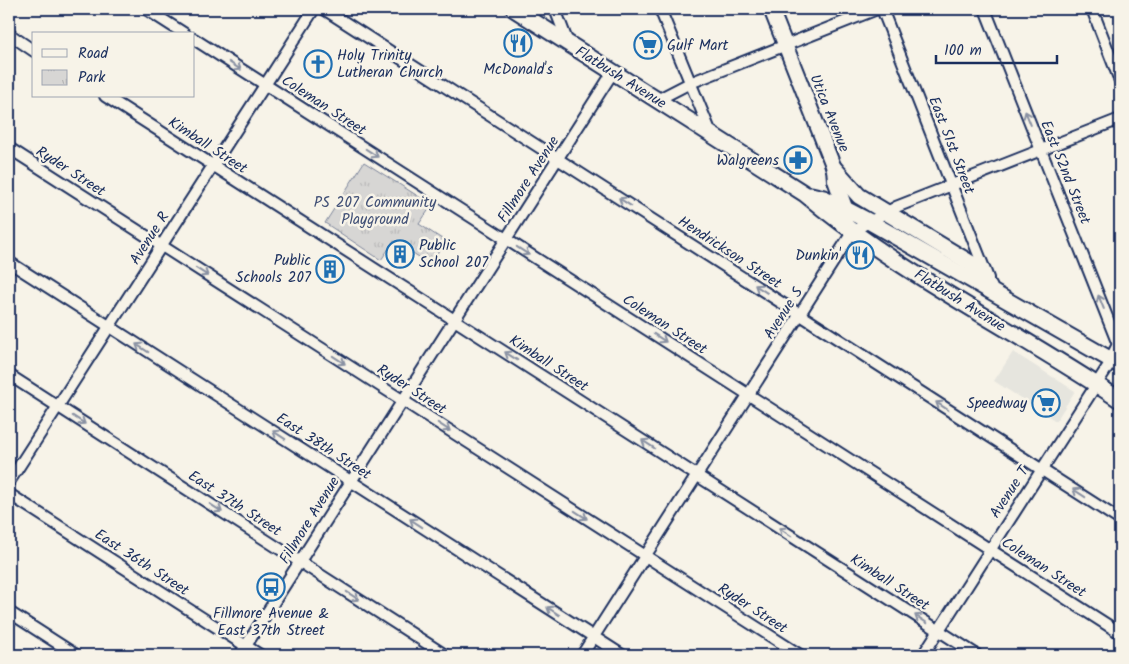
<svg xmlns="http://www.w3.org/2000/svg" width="1129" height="664" font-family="Kalam,sans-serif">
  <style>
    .built { fill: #e6e5de }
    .park { fill: url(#park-tufts); stroke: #798299 }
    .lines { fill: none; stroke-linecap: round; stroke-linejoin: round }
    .street-casing { stroke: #1b2f5e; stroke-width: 14 }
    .secondary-casing { stroke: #1b2f5e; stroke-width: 18 }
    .primary-casing { stroke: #1b2f5e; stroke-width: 19 }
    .street { stroke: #f7f3e8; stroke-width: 10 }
    .secondary { stroke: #f7f3e8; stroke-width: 14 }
    .primary { stroke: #f7f3e8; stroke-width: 15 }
    .oneway { stroke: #8991a3 }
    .labels { text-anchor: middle; stroke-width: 5; stroke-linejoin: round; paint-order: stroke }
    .poi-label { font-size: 15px; fill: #1b2f5e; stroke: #f7f3e8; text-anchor: end }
    .street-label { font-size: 15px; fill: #1b2f5e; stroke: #f7f3e8 }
    .park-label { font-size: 15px; fill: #415076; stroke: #f7f3e8 }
  </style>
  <defs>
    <pattern id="park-tufts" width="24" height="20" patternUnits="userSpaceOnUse" patternTransform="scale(1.25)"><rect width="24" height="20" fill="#d7d6d4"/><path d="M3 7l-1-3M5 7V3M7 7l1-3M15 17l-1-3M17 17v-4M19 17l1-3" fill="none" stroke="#b8b8b8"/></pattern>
  </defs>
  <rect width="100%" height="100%" fill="#f7f3e8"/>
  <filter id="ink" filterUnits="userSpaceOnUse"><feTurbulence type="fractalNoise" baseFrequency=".02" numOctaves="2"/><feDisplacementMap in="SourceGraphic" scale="10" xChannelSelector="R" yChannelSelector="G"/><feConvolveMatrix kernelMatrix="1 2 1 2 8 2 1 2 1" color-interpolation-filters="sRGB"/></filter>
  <g filter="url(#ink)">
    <path class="built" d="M1013,352L1075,391L1056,421L994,381Z"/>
    <path class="park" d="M364,162L432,205L419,224L445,241L430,264L394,241L381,260L325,223Z"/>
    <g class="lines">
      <g class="street-casing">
        <g id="street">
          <path d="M146,9L185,34"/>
          <path d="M324,9L1120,520"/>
          <path d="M555,9L568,43"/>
          <path d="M660,9L711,133"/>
          <path d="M882,9L988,278"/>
          <path d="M985,9L1119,347"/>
          <path d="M1092,9L1120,81"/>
          <path d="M9,34L34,51"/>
          <path d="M194,39L1120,633"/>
          <path d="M105,96L977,655"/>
          <path d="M657,100L690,83L877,9"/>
          <path d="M9,148L800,655"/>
          <path d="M9,262L622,655"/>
          <path d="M9,375L445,655"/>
          <path d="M9,482L314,9"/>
          <path d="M9,494L260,655"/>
          <path d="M9,612L76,655"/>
          <path d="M240,655L613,72"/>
          <path d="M582,655L853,231L896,207L1120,119"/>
          <path d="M923,655L1112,360"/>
        </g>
      </g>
      <g class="secondary-casing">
        <g id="secondary">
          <path d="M771,9L834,168L835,180L848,216"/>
          <path d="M1112,360L1120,345"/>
        </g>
      </g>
      <g class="primary-casing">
        <g id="primary">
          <path d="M514,9L805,194C901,275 1016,330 1120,400"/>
          <path d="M834,168L859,196L972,264L989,287"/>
          <path d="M811,195L824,198L870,222L1120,365"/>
        </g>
      </g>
      <use href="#street" class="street"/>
      <use href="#secondary" class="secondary"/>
      <use href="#primary" class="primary"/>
    </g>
    <defs><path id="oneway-shaft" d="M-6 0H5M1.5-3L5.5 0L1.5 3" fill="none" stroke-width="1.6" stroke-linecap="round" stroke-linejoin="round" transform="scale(1.25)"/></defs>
    <g class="oneway">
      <use href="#oneway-shaft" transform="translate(235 66) rotate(33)"/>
      <use href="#oneway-shaft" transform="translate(1028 118) rotate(-112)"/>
      <use href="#oneway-shaft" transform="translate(372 153) rotate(33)"/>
      <use href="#oneway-shaft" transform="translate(625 202) rotate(-147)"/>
      <use href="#oneway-shaft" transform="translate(523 251) rotate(33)"/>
      <use href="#oneway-shaft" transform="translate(202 272) rotate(33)"/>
      <use href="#oneway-shaft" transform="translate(761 289) rotate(-147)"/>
      <use href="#oneway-shaft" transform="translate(1101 302) rotate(-112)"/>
      <use href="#oneway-shaft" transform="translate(660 338) rotate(33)"/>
      <use href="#oneway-shaft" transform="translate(142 348) rotate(-147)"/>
      <use href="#oneway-shaft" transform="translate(511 356) rotate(-147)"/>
      <use href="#oneway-shaft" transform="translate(339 360) rotate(33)"/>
      <use href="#oneway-shaft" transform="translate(942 406) rotate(-147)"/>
      <use href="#oneway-shaft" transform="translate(79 420) rotate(33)"/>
      <use href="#oneway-shaft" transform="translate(444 427) rotate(33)"/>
      <use href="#oneway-shaft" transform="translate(279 435) rotate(-147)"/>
      <use href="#oneway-shaft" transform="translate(648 444) rotate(-147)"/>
      <use href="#oneway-shaft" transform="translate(1079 493) rotate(-147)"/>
      <use href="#oneway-shaft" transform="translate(216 508) rotate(33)"/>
      <use href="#oneway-shaft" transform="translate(581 515) rotate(33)"/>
      <use href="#oneway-shaft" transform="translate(416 523) rotate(-147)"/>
      <use href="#oneway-shaft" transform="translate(785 532) rotate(-147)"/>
      <use href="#oneway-shaft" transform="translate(353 596) rotate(33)"/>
      <use href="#oneway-shaft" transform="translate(553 611) rotate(-147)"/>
      <use href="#oneway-shaft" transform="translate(921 619) rotate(-147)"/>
    </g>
  </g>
  <defs>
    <g id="restaurant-ring" transform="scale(1.4375)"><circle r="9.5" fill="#f7f3e8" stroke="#1f6fb2" stroke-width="1.5"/><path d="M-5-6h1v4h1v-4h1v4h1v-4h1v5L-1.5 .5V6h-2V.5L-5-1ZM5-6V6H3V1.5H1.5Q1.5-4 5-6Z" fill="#1f6fb2"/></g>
    <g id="supermarket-ring" transform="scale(1.4375)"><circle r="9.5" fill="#f7f3e8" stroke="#1f6fb2" stroke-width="1.5"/><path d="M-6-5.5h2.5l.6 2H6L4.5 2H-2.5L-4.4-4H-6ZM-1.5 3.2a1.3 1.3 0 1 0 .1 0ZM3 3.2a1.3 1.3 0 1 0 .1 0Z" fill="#1f6fb2"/></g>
    <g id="church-ring" transform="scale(1.4375)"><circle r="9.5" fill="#f7f3e8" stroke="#1f6fb2" stroke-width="1.5"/><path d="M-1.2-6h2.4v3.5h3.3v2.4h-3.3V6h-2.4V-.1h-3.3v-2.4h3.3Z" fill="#1f6fb2"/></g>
    <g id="pharmacy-ring" transform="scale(1.4375)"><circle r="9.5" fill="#f7f3e8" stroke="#1f6fb2" stroke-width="1.5"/><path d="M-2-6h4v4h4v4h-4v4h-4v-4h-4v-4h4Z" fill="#1f6fb2"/></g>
    <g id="building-ring" transform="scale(1.4375)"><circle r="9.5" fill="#f7f3e8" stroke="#1f6fb2" stroke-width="1.5"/><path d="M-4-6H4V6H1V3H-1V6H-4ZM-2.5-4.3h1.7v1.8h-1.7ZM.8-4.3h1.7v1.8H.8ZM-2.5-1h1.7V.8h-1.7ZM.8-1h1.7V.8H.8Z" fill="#1f6fb2"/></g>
    <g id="bus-ring" transform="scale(1.4375)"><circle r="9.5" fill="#f7f3e8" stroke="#1f6fb2" stroke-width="1.5"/><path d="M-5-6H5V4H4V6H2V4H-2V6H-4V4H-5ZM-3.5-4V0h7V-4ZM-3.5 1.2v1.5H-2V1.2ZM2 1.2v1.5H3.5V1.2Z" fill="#1f6fb2"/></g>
  </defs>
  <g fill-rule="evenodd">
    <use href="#restaurant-ring" x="518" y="43"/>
    <use href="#supermarket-ring" x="648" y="45"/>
    <use href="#church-ring" x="318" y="64"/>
    <use href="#pharmacy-ring" x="798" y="160"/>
    <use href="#building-ring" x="400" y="254"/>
    <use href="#restaurant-ring" x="860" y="255"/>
    <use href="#building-ring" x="330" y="269"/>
    <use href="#supermarket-ring" x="1046" y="403"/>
    <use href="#bus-ring" x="271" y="587"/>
  </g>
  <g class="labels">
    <g class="poi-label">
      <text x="667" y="50" text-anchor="start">Gulf Mart</text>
      <text x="337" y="60" text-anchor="start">Holy Trinity<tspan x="337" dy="17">Lutheran Church</tspan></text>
      <text x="518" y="74" text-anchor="middle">McDonald's</text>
      <text x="779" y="165">Walgreens</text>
      <text x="419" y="250" text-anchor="start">Public<tspan x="419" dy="17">School 207</tspan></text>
      <text x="841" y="260">Dunkin'</text>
      <text x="311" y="265">Public<tspan x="311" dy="17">Schools 207</tspan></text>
      <text x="1027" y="408">Speedway</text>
      <text x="271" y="618" text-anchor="middle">Fillmore Avenue &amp;<tspan x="271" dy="17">East 37th Street</tspan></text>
    </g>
    <g class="street-label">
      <text transform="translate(621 77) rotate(32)" y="5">Flatbush Avenue</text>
      <text transform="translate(324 105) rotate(33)" y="5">Coleman Street</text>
      <text transform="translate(830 113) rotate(68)" y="5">Utica Avenue</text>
      <text transform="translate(208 145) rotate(33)" y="5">Kimball Street</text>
      <text transform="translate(952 145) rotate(69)" y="5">East 51st Street</text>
      <text transform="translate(71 171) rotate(33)" y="5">Ryder Street</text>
      <text transform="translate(1066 172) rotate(68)" y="5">East 52nd Street</text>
      <text transform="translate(528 179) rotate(-57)" y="5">Fillmore Avenue</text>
      <text transform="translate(149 238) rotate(-57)" y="5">Avenue R</text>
      <text transform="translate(730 252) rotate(33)" y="5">Hendrickson Street</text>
      <text transform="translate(960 300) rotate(32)" y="5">Flatbush Avenue</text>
      <text transform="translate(783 313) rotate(-57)" y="5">Avenue S</text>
      <text transform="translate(665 324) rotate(33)" y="5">Coleman Street</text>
      <text transform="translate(549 363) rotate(33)" y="5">Kimball Street</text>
      <text transform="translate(412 389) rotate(33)" y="5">Ryder Street</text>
      <text transform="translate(324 446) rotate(33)" y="5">East 38th Street</text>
      <text transform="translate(1009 492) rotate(-57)" y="5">Avenue T</text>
      <text transform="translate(235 503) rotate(33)" y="5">East 37th Street</text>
      <text transform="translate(309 520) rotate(-58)" y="5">Fillmore Avenue</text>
      <text transform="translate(142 562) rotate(33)" y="5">East 36th Street</text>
      <text transform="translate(1044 567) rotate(33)" y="5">Coleman Street</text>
      <text transform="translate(890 582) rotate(33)" y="5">Kimball Street</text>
      <text transform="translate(753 608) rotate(33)" y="5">Ryder Street</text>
    </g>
    <g class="park-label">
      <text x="375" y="207">PS 207 Community<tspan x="375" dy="17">Playground</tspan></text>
    </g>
  </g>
  <rect width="1129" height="664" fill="none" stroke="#f7f3e8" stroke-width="30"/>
  <rect x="15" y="15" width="1099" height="634" fill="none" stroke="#1b2f5e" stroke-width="2" filter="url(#ink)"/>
  <rect x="32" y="32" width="162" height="65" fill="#f7f3e8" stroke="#9fa5b1"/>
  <rect x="42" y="49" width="25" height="8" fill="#f7f3e8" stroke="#9fa5b1"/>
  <text x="78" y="58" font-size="15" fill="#1b2f5e">Road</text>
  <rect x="42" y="70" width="25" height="15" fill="url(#park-tufts)" stroke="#9fa5b1"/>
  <text x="78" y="82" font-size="15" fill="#1b2f5e">Park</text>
  <path d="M936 55v8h121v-8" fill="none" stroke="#1b2f5e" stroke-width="2.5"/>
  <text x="944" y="55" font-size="15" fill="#1b2f5e" stroke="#f7f3e8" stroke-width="4" paint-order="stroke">100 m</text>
</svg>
